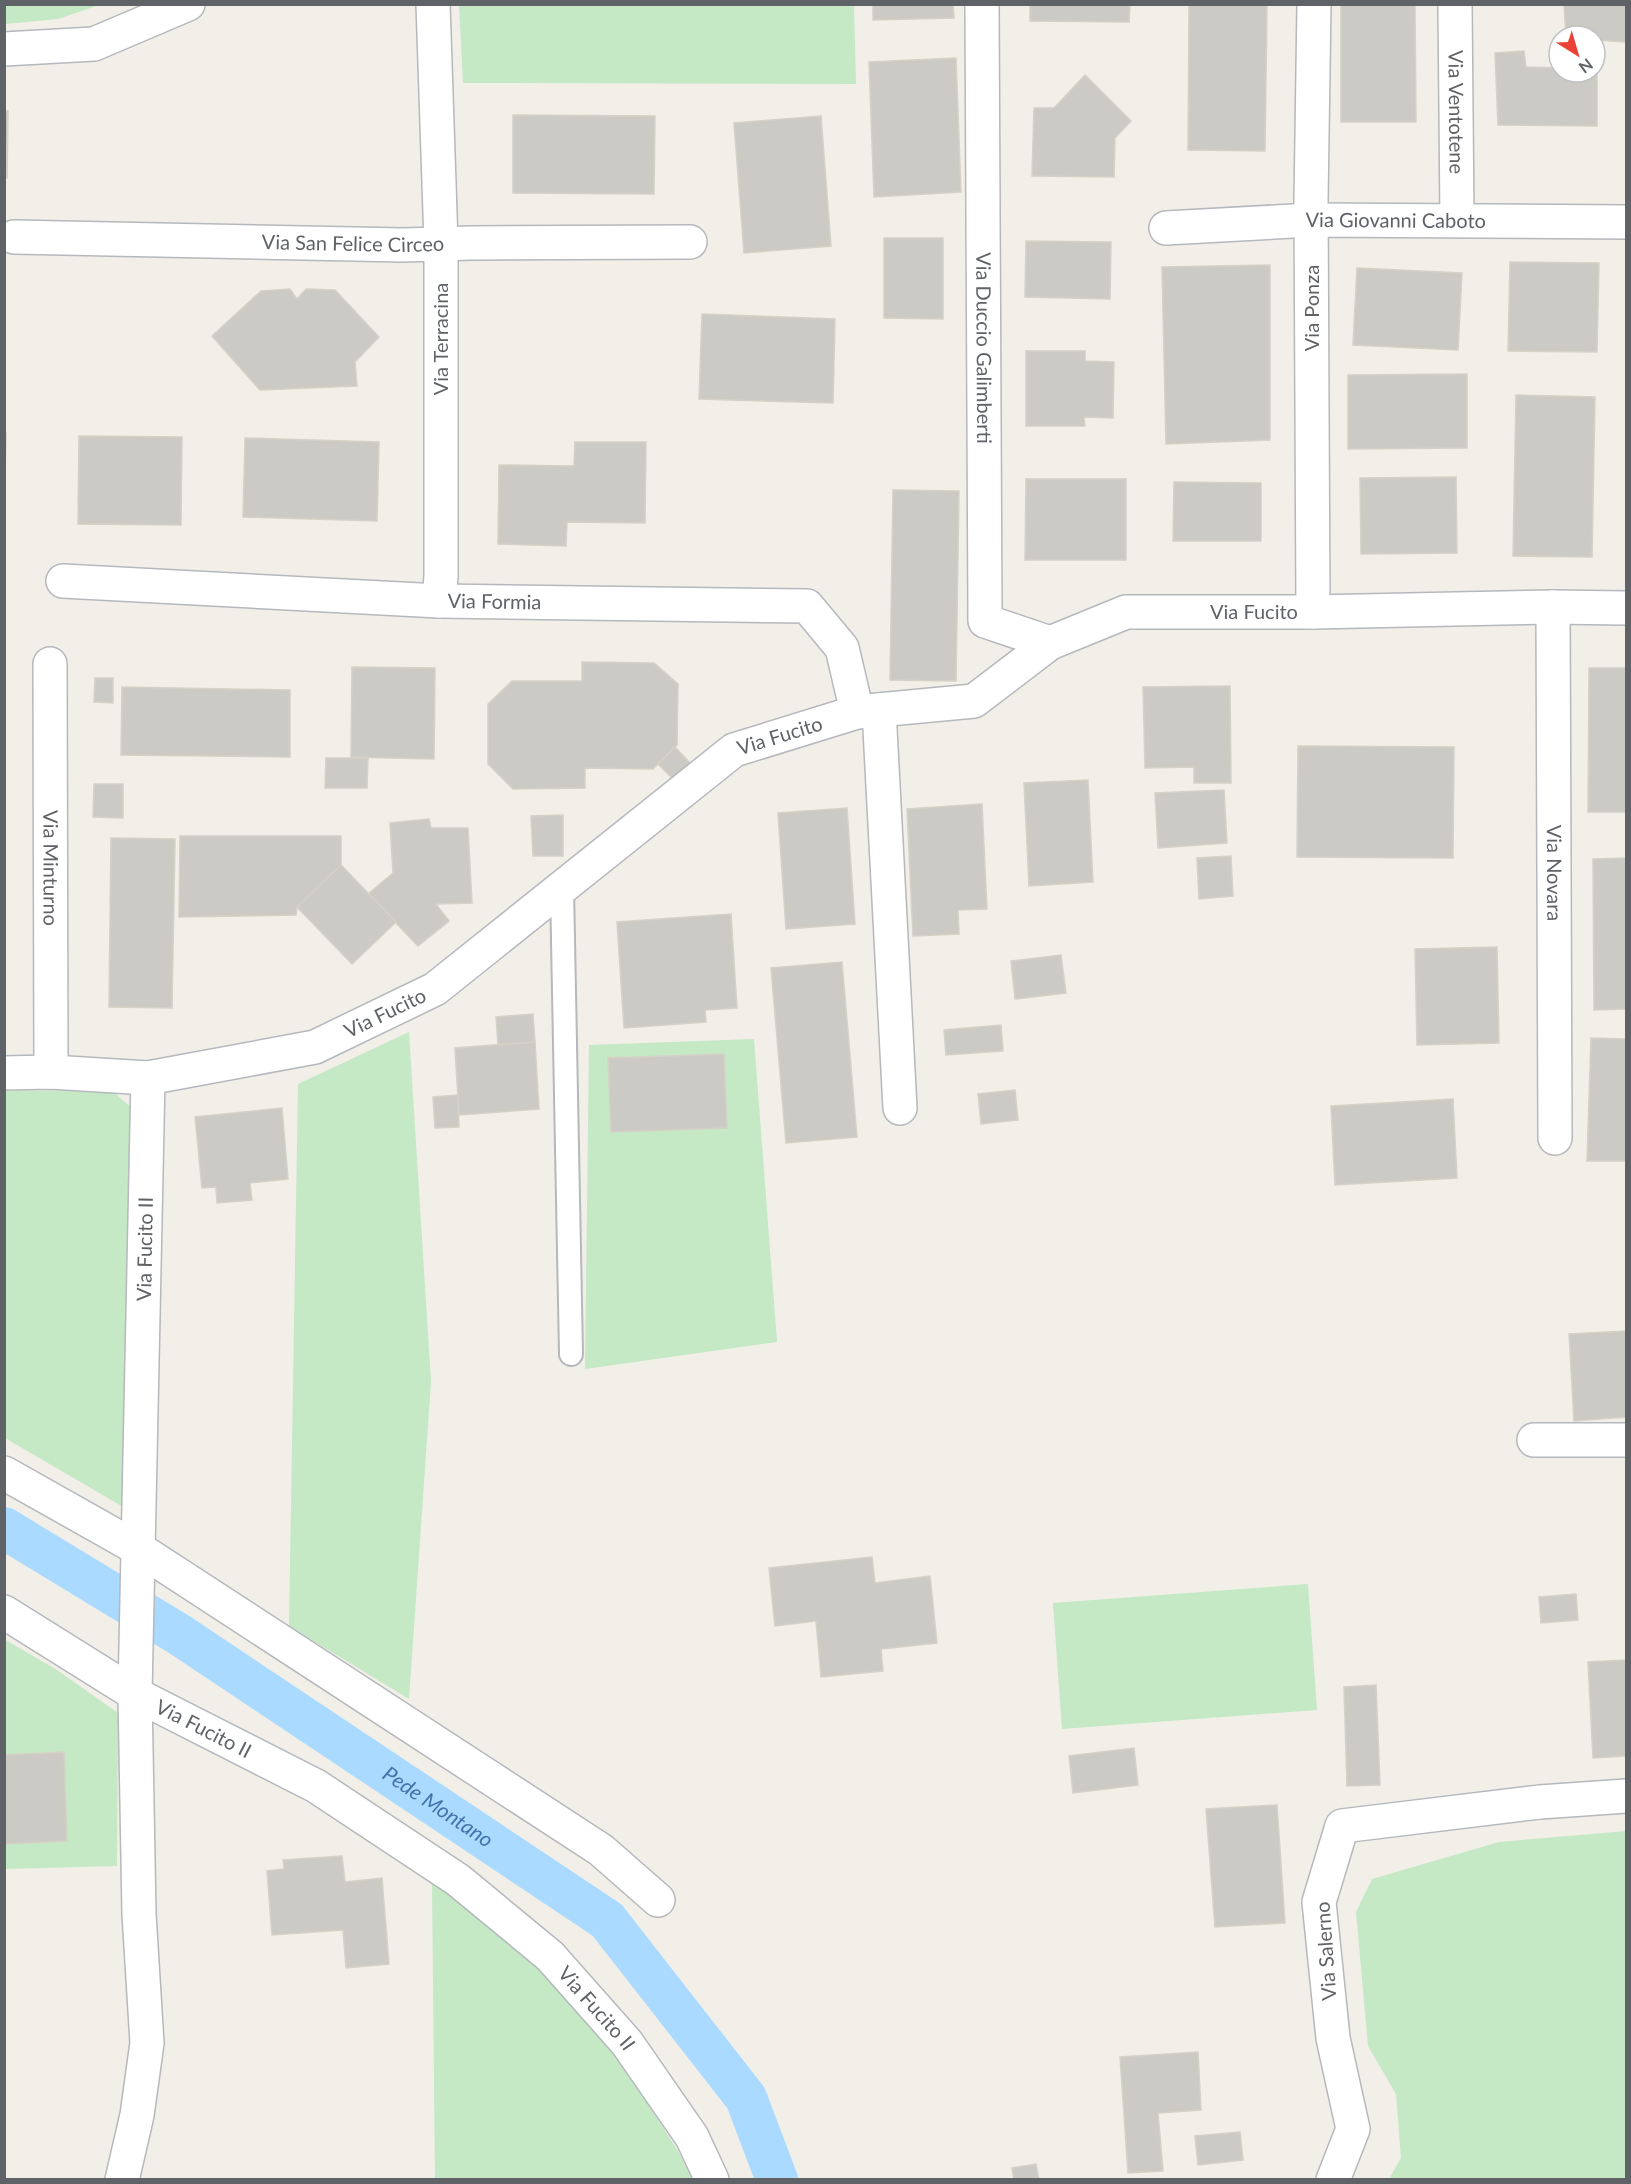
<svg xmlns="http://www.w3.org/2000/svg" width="1631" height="2184" font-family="Lato,sans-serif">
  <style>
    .green { fill: #c5e8c5 }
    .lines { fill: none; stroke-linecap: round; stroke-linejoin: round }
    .canal { stroke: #aadaff; stroke-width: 42 }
    .building { fill: #cccac5; stroke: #d6d1c6; stroke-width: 1.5 }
    .service-casing { stroke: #b5b8bc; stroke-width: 26 }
    .minor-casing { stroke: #b5b8bc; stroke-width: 36 }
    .service { stroke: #fff; stroke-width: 22 }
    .minor { stroke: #fff; stroke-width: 33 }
    .labels { text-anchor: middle; stroke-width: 5; stroke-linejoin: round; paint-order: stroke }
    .street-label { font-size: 20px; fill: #5f6368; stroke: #fff }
    .water-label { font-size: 21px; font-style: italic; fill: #4174aa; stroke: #fff }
  </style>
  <rect width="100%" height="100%" fill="#f1efe8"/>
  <g class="green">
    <path d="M4,5L5,4L99,5L58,19L5,24Z"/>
    <path d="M459,5H854L856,84L463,83Z"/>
    <path d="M409,1032L431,1382L409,1699L289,1626L298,1084Z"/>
    <path d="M754,1039L777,1342L585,1369L589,1045Z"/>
    <path d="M111,1090L133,1109L125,1508L5,1438V1091Z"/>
    <path d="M1308,1584L1317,1710L1062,1729L1053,1603Z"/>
    <path d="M4,1639L57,1670L118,1713L117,1866L5,1869Z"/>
    <path d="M1626,1831V2179H1389L1401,2158L1396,2094L1368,2046L1356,1912L1372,1879L1499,1842Z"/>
    <path d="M432,1881L540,1968L616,2054L678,2151L692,2179H435Z"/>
  </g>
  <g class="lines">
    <path class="canal" id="s1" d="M4,1528L180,1635L607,1920L746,2098L777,2180"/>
  </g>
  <g class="building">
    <path d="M873,4H953L954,18L873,20Z"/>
    <path d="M1030,4H1130L1129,22L1030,21Z"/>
    <path d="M1189,4H1267L1265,151L1188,150Z"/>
    <path d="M1341,4H1415L1416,122H1341Z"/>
    <path d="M1564,4H1626V42L1595,40V36H1566Z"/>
    <path d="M1524,51L1526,67L1559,68V72H1595V69H1597V126L1498,125L1495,53Z"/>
    <path d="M956,58L961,192L874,197L869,62Z"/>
    <path d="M1085,75L1131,121L1115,138L1114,177L1032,176L1034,108H1054Z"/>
    <path d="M4,111H8L7,178H4Z"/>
    <path d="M513,115L655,116L654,194L513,193Z"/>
    <path d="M821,116L831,246L744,253L734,123Z"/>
    <path d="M884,238H943V319L884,318Z"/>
    <path d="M1026,241L1111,242L1110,299L1025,297Z"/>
    <path d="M1510,262L1599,263L1597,352L1508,351Z"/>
    <path d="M1270,265V440L1166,444L1162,267Z"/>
    <path d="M1357,268L1462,273L1458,350L1353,345Z"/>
    <path d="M290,289L297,299L306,289L335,290L379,337L355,362L357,386L260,390L212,336L261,291Z"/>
    <path d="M702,314L835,319L833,403L699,399Z"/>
    <path d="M1026,351H1085V361L1114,362L1113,418L1084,417L1085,426H1026Z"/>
    <path d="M1467,374V448L1348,449V375Z"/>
    <path d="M1516,395L1595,397L1592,557L1513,556Z"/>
    <path d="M4,433H6L4,521Z"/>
    <path d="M79,436L182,437L181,525L78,524Z"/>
    <path d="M245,438L379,442L377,521L243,517Z"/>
    <path d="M575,442H646L645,523L567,522L566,546L498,544L499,465L574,466Z"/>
    <path d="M1456,477L1457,553L1361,554L1360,478Z"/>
    <path d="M1026,479H1126V560H1025Z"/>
    <path d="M1174,482L1261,483V541H1173Z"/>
    <path d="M893,490L959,491L956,681L890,680Z"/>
    <path d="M582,662L654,663L678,684L677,745L653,769L585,768V788L513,789L488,764V704L512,681H582Z"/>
    <path d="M352,667L435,668L434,759L351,757Z"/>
    <path d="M1589,668H1626V812H1588Z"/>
    <path d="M95,678H113V703L94,702Z"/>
    <path d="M1230,686L1231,783H1194V767L1145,768L1143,687Z"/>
    <path d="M122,687L290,690V757L121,755Z"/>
    <path d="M1298,746L1454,747L1453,858L1297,857Z"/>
    <path d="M675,747L690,763L673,779L658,764Z"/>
    <path d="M326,758H368L367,788H325Z"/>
    <path d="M1088,780L1093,882L1029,886L1024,783Z"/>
    <path d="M94,784H123V818L93,817Z"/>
    <path d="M1224,790L1227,843L1158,848L1155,793Z"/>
    <path d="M982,804L987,909L958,910L959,934L913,936L907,809Z"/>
    <path d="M847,808L855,924L786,929L778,813Z"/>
    <path d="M563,815V856H533L531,816Z"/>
    <path d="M429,819L431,828H468L472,903L436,904L449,921L418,946L368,894L393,873L390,823Z"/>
    <path d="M180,836H341V865L297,907L296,915L179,917Z"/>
    <path d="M111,838L175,839L172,1008L109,1007Z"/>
    <path d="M1231,856L1233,896L1199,899L1197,858Z"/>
    <path d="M1626,858V1009L1594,1010L1593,859Z"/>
    <path d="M341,865L396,922L352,964L297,907Z"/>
    <path d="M731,914L737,1008L705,1010L706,1022L624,1028L617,922Z"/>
    <path d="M1497,947L1499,1043L1417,1045L1415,949Z"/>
    <path d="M1061,955L1066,993L1015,999L1011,961Z"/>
    <path d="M842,962L857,1137L786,1143L771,968Z"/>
    <path d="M533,1014L535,1042L498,1045L496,1017Z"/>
    <path d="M1001,1025L1003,1051L946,1055L944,1030Z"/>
    <path d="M1591,1038L1626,1039V1161H1587Z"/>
    <path d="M535,1042L539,1109L459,1115L455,1048Z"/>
    <path d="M724,1054L727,1128L611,1132L608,1058Z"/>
    <path d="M1015,1090L1018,1120L981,1124L978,1094Z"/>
    <path d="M458,1095L459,1127L435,1128L433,1097Z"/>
    <path d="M1453,1099L1457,1178L1335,1185L1331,1106Z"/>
    <path d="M282,1108L288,1179L250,1183L252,1200L217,1203L216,1187L202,1188L195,1117Z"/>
    <path d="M1626,1331V1417L1574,1421L1569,1334Z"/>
    <path d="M872,1557L875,1583L930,1576L937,1643L881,1649L883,1671L821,1677L816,1621L775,1626L769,1568Z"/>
    <path d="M1576,1594L1578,1620L1541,1623L1539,1597Z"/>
    <path d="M1626,1660V1756L1593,1758L1588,1662Z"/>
    <path d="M1376,1685L1380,1785L1347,1786L1344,1687Z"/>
    <path d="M1134,1748L1138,1785L1073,1793L1069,1756Z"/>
    <path d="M64,1752L67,1841L4,1844V1755Z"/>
    <path d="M1277,1805L1285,1923L1215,1927L1206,1809Z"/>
    <path d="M342,1856L345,1882L382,1878L389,1964L346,1968L343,1930L272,1935L267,1871L284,1869L283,1860Z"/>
    <path d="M1198,2052L1201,2110L1158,2113L1163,2171L1128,2173L1120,2057Z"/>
    <path d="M1240,2132L1243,2160L1198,2165L1195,2136Z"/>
    <path d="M1036,2164L1039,2180H1014L1012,2168Z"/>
  </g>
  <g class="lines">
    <g class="service-casing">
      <path id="service" d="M562,888L571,1354"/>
    </g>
    <g class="minor-casing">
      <g id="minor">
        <path d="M433,4L441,243V576L439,601"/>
        <path id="s2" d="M982,4L985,621L1050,643"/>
        <path id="s3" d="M1455,4L1457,220"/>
        <path d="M4,49L94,44L188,4"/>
        <path id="s4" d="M1166,228L1311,220L1626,222"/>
        <path id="s5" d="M14,237L403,245L471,243L690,242"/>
        <path id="s6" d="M63,581L439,601L807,606L842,648L857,712"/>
        <path id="s7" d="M1553,607L1555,1138"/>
        <path d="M1313,612L1311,201L1314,4"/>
        <path id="s8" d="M50,664L51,1072"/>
        <path d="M879,710L900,1108"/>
        <path id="s9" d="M4,1073L51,1072L148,1078L315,1047L435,989L734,750L857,712L974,701L1050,643L1126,612H1313L1553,607L1626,608"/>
        <path id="s10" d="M148,1078L135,1694L316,1786L458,1880L550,1956L627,2043L692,2137L712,2180"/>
        <path d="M1534,1440H1626"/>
        <path d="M4,1473L139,1549L601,1850L658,1900"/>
        <path d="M4,1612L135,1694L139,1914L147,2043L137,2115L122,2180"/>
        <path d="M1333,2180L1353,2129L1333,2038L1319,1902L1342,1826L1540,1802L1626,1796"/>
      </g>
    </g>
    <use href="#service" class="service"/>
    <use href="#minor" class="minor"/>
  </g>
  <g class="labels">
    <g class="street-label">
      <text dy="7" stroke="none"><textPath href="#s3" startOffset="108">Via Ventotene</textPath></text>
      <text dy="7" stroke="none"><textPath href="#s4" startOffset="230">Via Giovanni Caboto</textPath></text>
      <text dy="7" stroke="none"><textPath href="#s5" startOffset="339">Via San Felice Circeo</textPath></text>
      <text transform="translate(1312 308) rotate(-90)" y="7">Via Ponza</text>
      <text transform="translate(441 339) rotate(-90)" y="7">Via Terracina</text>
      <text dy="7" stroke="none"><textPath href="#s2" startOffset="344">Via Duccio Galimberti</textPath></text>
      <text dy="7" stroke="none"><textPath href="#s6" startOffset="432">Via Formia</textPath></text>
      <text dy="7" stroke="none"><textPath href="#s9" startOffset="1382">Via Fucito</textPath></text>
      <text dy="7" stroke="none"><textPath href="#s9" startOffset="878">Via Fucito</textPath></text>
      <text dy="7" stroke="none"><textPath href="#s8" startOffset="204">Via Minturno</textPath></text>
      <text dy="7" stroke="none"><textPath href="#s7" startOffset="266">Via Novara</textPath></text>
      <text dy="7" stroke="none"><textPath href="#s9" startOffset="392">Via Fucito</textPath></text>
      <text transform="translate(145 1249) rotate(-89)" y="7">Via Fucito II</text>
      <text dy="7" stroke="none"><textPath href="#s10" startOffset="693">Via Fucito II</textPath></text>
      <text transform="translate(1326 1951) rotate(-94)" y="7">Via Salerno</text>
      <text dy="7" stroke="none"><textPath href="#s10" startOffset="1179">Via Fucito II</textPath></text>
    </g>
    <g class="water-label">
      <text dy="7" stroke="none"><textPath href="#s1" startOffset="516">Pede Montano</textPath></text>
    </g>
  </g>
  <rect width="1631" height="2184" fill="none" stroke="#5f6368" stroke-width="12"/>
  <g transform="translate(1577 54) rotate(143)"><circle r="28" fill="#ffffff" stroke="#bfc1c3" stroke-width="1.5"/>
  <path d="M0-4.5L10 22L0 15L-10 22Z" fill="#ea4335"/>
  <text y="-9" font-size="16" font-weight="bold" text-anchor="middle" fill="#5f6368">N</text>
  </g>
</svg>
